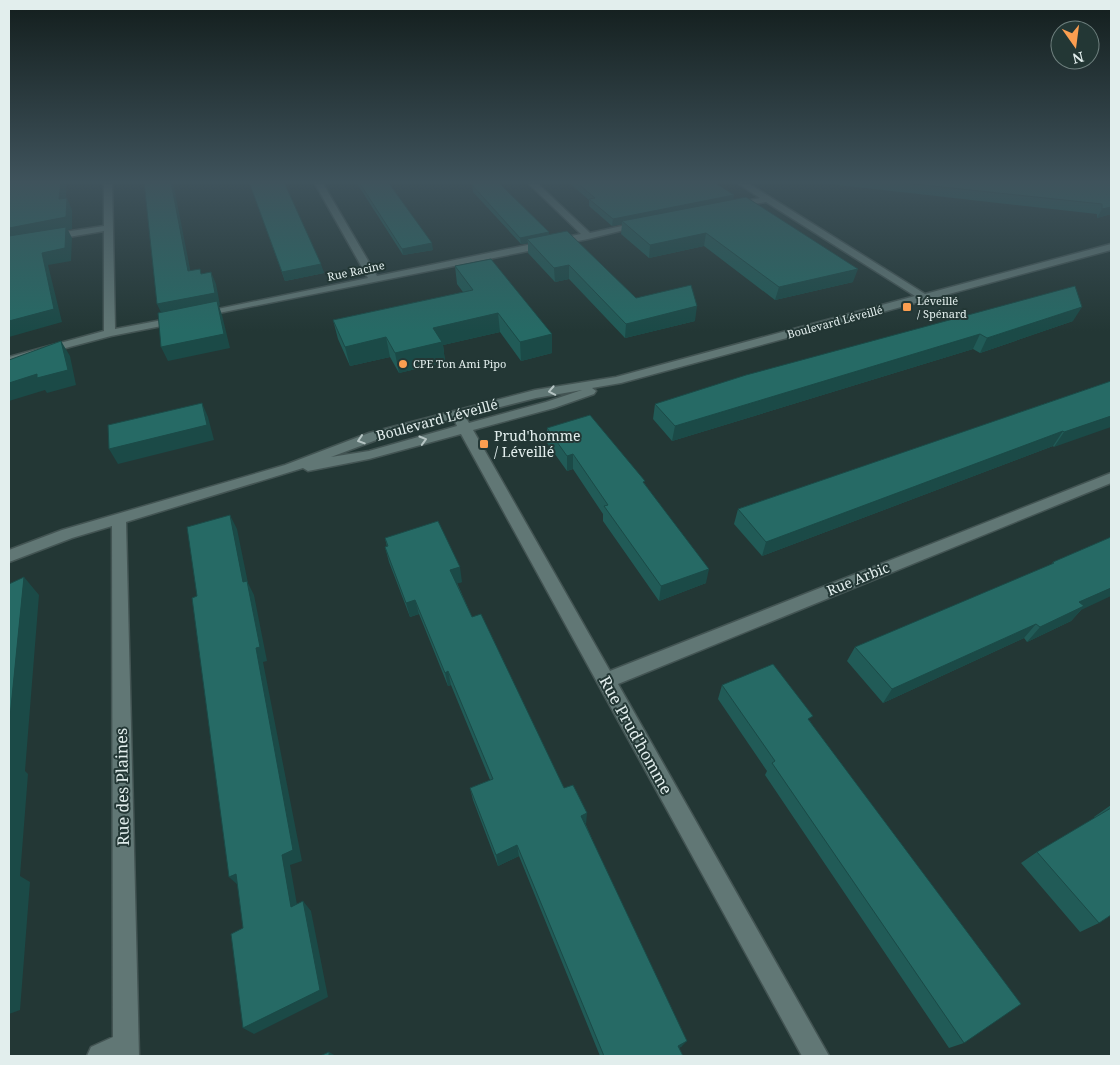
<svg xmlns="http://www.w3.org/2000/svg" width="1120" height="1065" font-family="'Noto Serif',serif">
  <style>
    .lines { fill: none; stroke-linecap: round; stroke-linejoin: round }
    .minor-casing { stroke: #435453; stroke-width: 3 }
    .minor { fill: #617775; fill-rule: evenodd }
    .wall { fill: #215b57 }
    .shaded-wall { fill: #1b4a47 }
    .building { fill: #266a65; stroke: #1b4a47 }
    .oneway { stroke: #b5c4c3 }
    .poi-dot { fill: #fb9e50; stroke: #233735; stroke-width: 2 }
    .labels { text-anchor: middle; stroke-width: 4; stroke-linejoin: round; paint-order: stroke }
    .far-street-label { font-size: 11px; fill: #e2eeed; stroke: #233735 }
    .far-poi-label { font-size: 11px; fill: #e2eeed; stroke: #233735; text-anchor: start }
    .street-label { font-size: 14px; fill: #e2eeed; stroke: #233735 }
    .poi-label { font-size: 14px; fill: #e2eeed; stroke: #233735; text-anchor: start }
    .near-street-label { font-size: 16px; fill: #e2eeed; stroke: #233735 }
  </style>
  <rect width="100%" height="100%" fill="#233735"/>
  <g class="lines">
    <g class="minor-casing">
      <g id="minor">
        <path d="M104,182H112L115,329L178,317L183,320L182,322L111,336L9,363V357L104,331V231L51,240L46,237L51,234L104,226Z"/>
        <path d="M314,182H322L377,276L581,234L527,182H536L590,233L640,222L644,225L588,239L199,317L198,315L203,312L368,278Z"/>
        <path d="M736,182H746L925,294L1111,244V250L621,383L592,388L596,391L594,394L554,408L473,430L610,671L1111,473V483L618,684L829,1056H802L461,434L369,459L308,471L303,468L126,522L139,1056H87L91,1047L113,1037L112,526L72,538L9,562V550L62,530L285,465L369,433L535,390L616,377L915,296L766,202L731,208V204L760,198ZM582,390L546,402L469,423L465,416L536,398ZM454,419L457,426L369,451L331,457L379,439Z"/>
      </g>
    </g>
    <use href="#minor" class="minor"/>
  </g>
  <g class="wall">
    <path d="M249,182H284L324,273L285,281Z"/>
    <path d="M356,182H388L433,250L403,255Z"/>
    <path d="M568,182H714L733,199L853,282L775,300L704,246L649,258L621,234L622,224L612,226L589,206V200Z"/>
    <path d="M812,182H1111V214L1097,218V214Z"/>
    <path d="M472,185L549,232V235L636,298L695,321L625,338L569,279L555,282L528,253V243L521,244L473,192Z"/>
    <path d="M455,266L552,334V353L521,361L500,332L443,345L445,362L399,373L390,357L350,366L338,339L333,320L463,292L457,284Z"/>
    <path d="M1075,286L1073,321L980,353L973,349L672,441L653,419L655,404Z"/>
    <path d="M1111,381L1054,447L1053,446L762,556L734,524L738,509Z"/>
    <path d="M547,428L645,484L706,583L659,601L603,521V514L573,469L567,471L547,443Z"/>
    <path d="M1111,537L1081,610L1071,621L1027,642L1024,638L883,703L847,661L855,647L1051,565L1053,562Z"/>
    <path d="M385,538L462,582L457,583L472,617L564,788L586,825L682,1046L679,1048L683,1056H600L519,856L498,866L473,800L470,788L490,780L451,685L448,686L419,614L410,617L389,562L385,547H387Z"/>
    <path d="M722,685L810,721L964,1043L949,1048L765,775L767,771L718,699Z"/>
    <path d="M1111,805V915L1099,923L1080,932L1021,863L1037,852L1095,818L1094,817Z"/>
  </g>
  <g class="shaded-wall">
    <path d="M61,182H67L65,211L59,199Z"/>
    <path d="M171,182H173L193,284L188,271Z"/>
    <path d="M734,195L733,202L622,221V224L612,226L613,219Z"/>
    <path d="M67,198L72,210V229L68,230L72,238L71,261L48,265L62,322L9,337V228Z"/>
    <path d="M1111,207V214L1097,218L1102,209Z"/>
    <path d="M549,232V239H527L528,243L521,244L520,238Z"/>
    <path d="M706,233L704,246L649,258L650,245Z"/>
    <path d="M432,243L433,250L403,255L402,249Z"/>
    <path d="M321,264L324,273L285,281L282,272Z"/>
    <path d="M569,265V279L555,282L554,268Z"/>
    <path d="M858,269L853,282L775,300L779,287Z"/>
    <path d="M211,272L216,284L220,305L219,306L222,315L230,348L168,361L161,347L163,317L157,304Z"/>
    <path d="M697,306L695,321L625,338L626,324Z"/>
    <path d="M1082,307L1073,321L980,353L987,338Z"/>
    <path d="M498,313L500,332L443,345L445,362L399,373L395,353L433,328Z"/>
    <path d="M552,334V353L521,361L520,342Z"/>
    <path d="M980,334L973,349L672,441L675,426Z"/>
    <path d="M386,337L390,357L350,366L345,347Z"/>
    <path d="M61,341L70,356L76,385L47,393L45,390L9,401V383Z"/>
    <path d="M202,403L208,417L214,440L118,464L109,449Z"/>
    <path d="M1111,416V427L1054,447L1064,432Z"/>
    <path d="M1063,431L1053,446L762,556L766,542Z"/>
    <path d="M573,454V469L567,471V456Z"/>
    <path d="M230,515L237,529L248,583L254,595L267,661L263,662L302,861L290,865L299,916L291,907L282,855L243,582Z"/>
    <path d="M460,567L462,582L453,585L450,570Z"/>
    <path d="M709,569L706,583L659,601L661,586Z"/>
    <path d="M24,577L39,595L25,771L28,774L20,876L30,882L20,1010L9,1014V727Z"/>
    <path d="M1111,588V596L1081,610L1071,621L1027,642L1040,627L1079,602Z"/>
    <path d="M415,600L419,614L410,617L406,603Z"/>
    <path d="M1036,624L1024,638L883,703L892,689Z"/>
    <path d="M448,671L451,685L448,686L445,673Z"/>
    <path d="M587,813L586,825L581,816Z"/>
    <path d="M517,845L519,856L498,866L496,855Z"/>
    <path d="M236,874L240,887L229,877Z"/>
    <path d="M303,901L311,911L328,997L254,1034L243,1028Z"/>
    <path d="M687,1041L682,1046L673,1052L678,1046Z"/>
    <path d="M329,1052L336,1056H329Z"/>
  </g>
  <g class="building">
    <path d="M9,182H61L59,199L67,198L66,217L9,228Z"/>
    <path d="M144,182H171L188,271L200,269L201,274L211,272L215,293L157,304Z"/>
    <path d="M249,182H284L321,264L282,272Z"/>
    <path d="M359,182H388L432,243L402,249Z"/>
    <path d="M476,182H498L549,232L520,238L472,185Z"/>
    <path d="M576,182H714L734,195L613,219L589,199L595,198Z"/>
    <path d="M895,182H1111V207L1102,209V204Z"/>
    <path d="M746,197L858,269L779,287L706,233L650,245L622,221Z"/>
    <path d="M66,227L65,248L42,253L54,309L9,321V236Z"/>
    <path d="M567,231L636,298L691,285L697,306L626,324L569,265L554,268L527,239Z"/>
    <path d="M491,259L552,334L520,342L498,313L433,328L442,342L395,353L386,337L345,347L333,320L473,290L455,266Z"/>
    <path d="M1075,286L1082,307L987,338L980,334L675,426L655,404L746,375Z"/>
    <path d="M217,301L224,334L161,347L158,313Z"/>
    <path d="M61,341L68,370L37,378V374L9,383V360Z"/>
    <path d="M1111,381V416L1064,432L1063,431L766,542L738,509Z"/>
    <path d="M202,403L207,425L109,449L108,425Z"/>
    <path d="M590,415L645,481L643,482L709,569L661,586L604,506L608,505L573,454L567,456L547,428Z"/>
    <path d="M230,515L243,582L247,581L260,647L256,648L293,850L282,855L291,907L303,901L320,990L243,1028L231,934L243,928L236,874L229,877L192,598L197,596L187,527Z"/>
    <path d="M438,521L460,567L450,570L472,617L481,614L564,788L573,785L587,813L581,816L687,1041L678,1046L683,1056H604L517,845L496,855L470,788L493,779L448,671L445,673L415,600L406,603L385,547L388,546L385,538Z"/>
    <path d="M1111,537V588L1079,602L1084,606L1040,627L1036,624L892,689L855,647L1054,563L1053,562Z"/>
    <path d="M24,577L9,727V584Z"/>
    <path d="M773,664L813,716L808,719L1021,1004L964,1043L772,763L775,761L722,685Z"/>
    <path d="M1111,808V915L1099,923L1037,852Z"/>
    <path d="M329,1052V1056H320Z"/>
  </g>
  <defs><path id="oneway-chevron" d="M-2-3.5L2.5 0L-2 3.5" fill="none" stroke-width="1.6" stroke-linecap="round" stroke-linejoin="round" transform="scale(1.25)"/></defs>
  <g class="oneway">
    <use href="#oneway-chevron" transform="translate(552 391) rotate(169)"/>
    <use href="#oneway-chevron" transform="translate(361 440) rotate(162)"/>
    <use href="#oneway-chevron" transform="translate(423 440) rotate(-16)"/>
  </g>
  <linearGradient id="sky" x2="0" y2="1"><stop stop-color="#131e1d"/><stop offset="0.55" stop-color="#3f535c"/><stop offset="1" stop-color="#3f535c" stop-opacity="0"/></linearGradient>
  <rect width="1120" height="331" fill="url(#sky)"/>
  <g class="poi-dot">
    <rect x="902" y="302" width="10" height="10" rx="2.5"/>
    <circle cx="403" cy="364" r="5"/>
    <rect x="479" y="439" width="10" height="10" rx="2.5"/>
  </g>
  <g class="labels">
    <g class="far-street-label">
      <text transform="translate(356 271) rotate(-12)" y="4">Rue Racine</text>
      <text transform="translate(835 322) rotate(-15)" y="4">Boulevard Léveillé</text>
    </g>
    <g class="far-poi-label">
      <text x="917" y="305">Léveillé<tspan x="917" dy="13">/ Spénard</tspan></text>
      <text x="413" y="368">CPE Ton Ami Pipo</text>
    </g>
    <g class="street-label">
      <text transform="translate(437 420) rotate(-15)" y="5">Boulevard Léveillé</text>
      <text transform="translate(858 579) rotate(-22)" y="5">Rue Arbic</text>
    </g>
    <g class="poi-label">
      <text x="494" y="441">Prud'homme<tspan x="494" dy="16">/ Léveillé</tspan></text>
    </g>
    <g class="near-street-label">
      <text transform="translate(636 735) rotate(61)" y="6">Rue Prud'homme</text>
      <text transform="translate(122 787) rotate(-91)" y="6">Rue des Plaines</text>
    </g>
  </g>
  <rect width="1120" height="1065" fill="none" stroke="#e2eeed" stroke-width="20"/>
  <g transform="translate(1075 45) rotate(166)"><circle r="24" fill="#233735" stroke="#6f807f"/>
  <path d="M0-4L9 19L0 12L-9 19Z" fill="#fb9e50"/>
  <text y="-8" font-size="14" font-weight="bold" text-anchor="middle" fill="#e2eeed">N</text>
  </g>
</svg>
